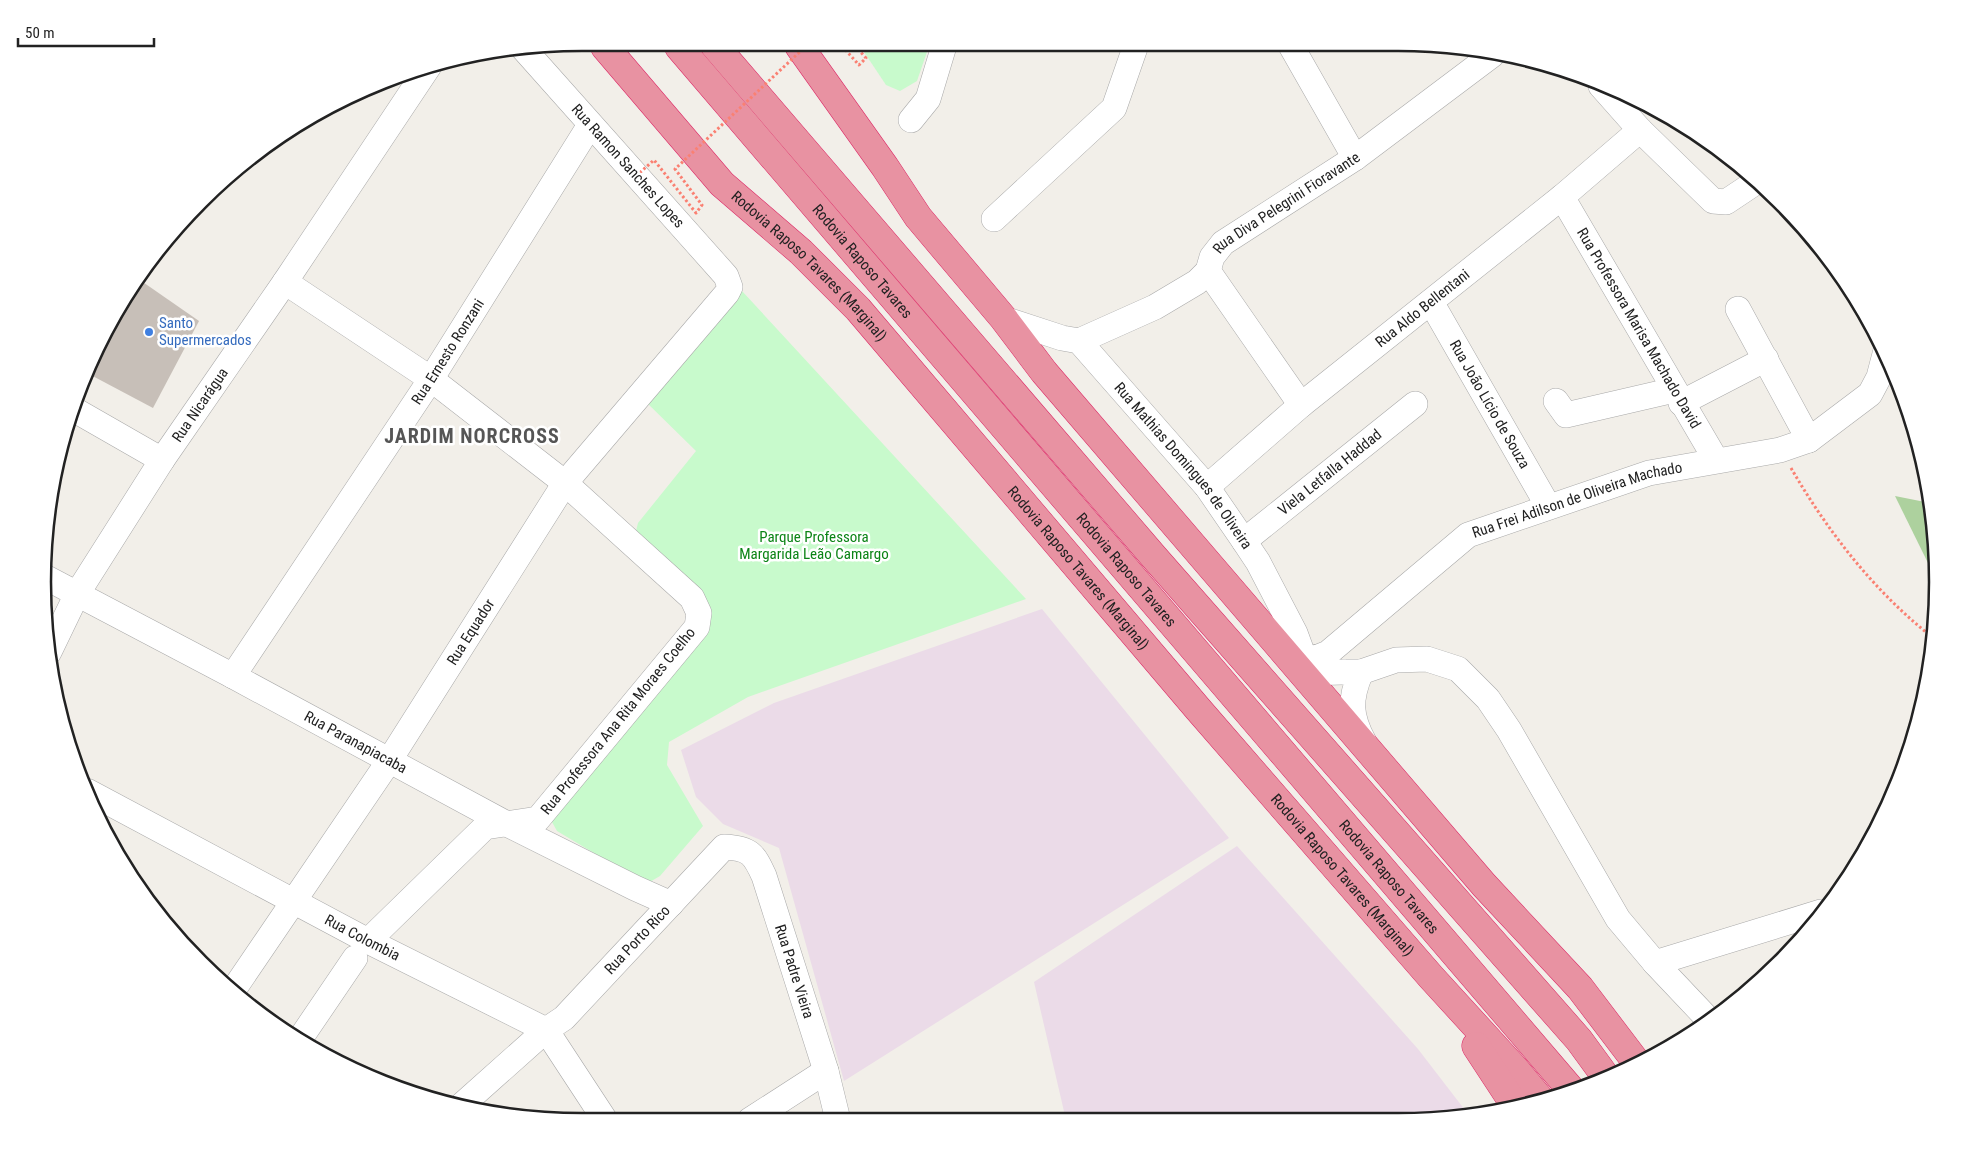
<svg xmlns="http://www.w3.org/2000/svg" width="1980" height="1164" font-family="'Roboto Condensed',sans-serif">
  <style>
    .industrial { fill: #ebdbe8 }
    .forest { fill: #add19e }
    .park { fill: #c8facc }
    .building { fill: #c7bfb8 }
    .lines { fill: none; stroke-linecap: round; stroke-linejoin: round }
    .minor-casing { stroke: #a9a9a9; stroke-width: 26 }
    .highway-casing { stroke: #dc2a67; stroke-width: 29 }
    .path { stroke: #fa8072; stroke-width: 3; stroke-dasharray: 2.5 2.5; stroke-linecap: butt }
    .minor { stroke: #fff; stroke-width: 25 }
    .highway { stroke: #e892a2; stroke-width: 28 }
    .path-bridge { stroke: #fa8072; stroke-width: 3; stroke-dasharray: 2.5 2.5; stroke-linecap: butt }
    .shop-dot { fill: #3f7fe0; stroke: #fff; stroke-width: 2 }
    .labels { text-anchor: middle; stroke-width: 5; stroke-linejoin: round; paint-order: stroke }
    .street-label { font-size: 15px; fill: #222; stroke: #fff }
    .shop-label { font-size: 15px; fill: #366cbe; stroke: #fff; text-anchor: start }
    .park-label { font-size: 15px; fill: #0c8416; stroke: #fff }
    .district-label { font-size: 20px; font-weight: bold; letter-spacing: 1px; fill: #555; stroke: #fff }
    .rim { fill: none; stroke: #222; stroke-width: 2.5 }
  </style>
  <rect width="100%" height="100%" fill="#f2efe9"/>
  <g class="industrial">
    <path d="M1042,609L1229,838L844,1081L779,848L723,824L696,797L681,750L774,703Z"/>
    <path d="M1237,846L1418,1049L1468,1114L1434,1120H1066L1034,982Z"/>
  </g>
  <path class="forest" d="M1895,496L1930,503L1936,570L1928,563Z"/>
  <g class="park">
    <path d="M860,46H929L917,81L900,91L886,85Z"/>
    <path d="M742,291L1026,599L748,697L669,742L667,765L703,826L660,876L648,883L639,880L557,831L552,822V812L708,620L636,531L638,523L696,451L644,400L728,297Z"/>
  </g>
  <path class="building" d="M137,278L199,321L153,408L87,373L98,344Z"/>
  <g class="lines">
    <g class="minor-casing">
      <g id="minor">
        <path d="M1290,44L1355,158"/>
        <path d="M1601,86L1640,130L1713,201L1726,202L1756,182"/>
        <path d="M911,120L928,99L944,46"/>
        <path id="s1" d="M1562,197L1716,460"/>
        <path d="M994,219L1114,108L1136,45"/>
        <path d="M1208,271L1301,405"/>
        <path d="M285,282L431,379L565,483L692,598L699,613L697,627L538,819L485,827L368,941"/>
        <path id="s2" d="M1431,302L1548,506"/>
        <path d="M1738,309L1809,440"/>
        <path id="s3" d="M1004,319L1062,338L1079,341L1207,487L1244,541L1258,562L1295,633L1302,652L1304,673L1343,672"/>
        <path id="s4" d="M1079,341L1155,307L1197,282L1208,271L1212,257L1223,243L1355,158L1492,55"/>
        <path d="M1556,401L1566,415L1674,390"/>
        <path d="M1681,403L1766,359"/>
        <path d="M73,409L162,460"/>
        <path id="s5" d="M1207,487L1301,405L1562,197L1640,130"/>
        <path id="s6" d="M1244,541L1415,404"/>
        <path id="s7" d="M43,576L233,676L507,824L635,888L671,904"/>
        <path id="s8" d="M49,652L77,594L162,460L285,282L429,66"/>
        <path id="s9" d="M1289,656C1303,659 1315,660 1328,653L1468,535L1649,473L1780,450L1809,440L1870,394L1879,377L1885,354"/>
        <path d="M1345,672H1361C1349,700 1350,716 1364,742"/>
        <path d="M1361,672L1396,660L1427,659L1458,669L1488,699L1509,730L1618,919L1655,963L1821,912"/>
        <path id="s10" d="M233,676L431,379L590,125"/>
        <path id="s11" d="M87,791L368,941L546,1030L605,1120"/>
        <path d="M1655,963L1708,1019"/>
        <path id="s12" d="M232,992L389,761L565,483L727,293L730,287L726,276L522,47"/>
        <path d="M300,1039L355,958"/>
        <path id="s13" d="M463,1104L546,1030L564,1018L724,847C750,848 754,854 764,876L826,1071L838,1120"/>
        <path d="M750,1120L826,1071"/>
      </g>
    </g>
    <g class="highway-casing">
      <g id="highway">
        <path d="M715,46L1154,557L1579,1040L1606,1077"/>
        <path d="M799,46L885,167L918,217L1004,319L1044,372L1484,885L1580,988L1637,1063"/>
        <path id="s14" d="M605,47L722,184L801,252L858,309L1198,709L1431,977L1515,1069L1540,1099"/>
        <path id="s15" d="M679,47L1573,1092"/>
        <path d="M1476,1046L1514,1104"/>
      </g>
    </g>
    <g class="path">
      <path d="M842,46L859,65L866,58L855,46"/>
      <path d="M1791,468C1828,532 1874,591 1932,637"/>
    </g>
    <use href="#minor" class="minor"/>
    <use href="#highway" class="highway"/>
    <path class="path-bridge" d="M636,176L654,160L696,213L702,205L675,169L806,46"/>
  </g>
  <circle class="shop-dot" cx="149" cy="332" r="5"/>
  <g class="labels">
    <g class="street-label">
      <text transform="translate(628 166) rotate(48)" y="5">Rua Ramon Sanches Lopes</text>
      <text dy="5" stroke="none"><textPath href="#s4" startOffset="255">Rua Diva Pelegrini Fioravante</textPath></text>
      <text dy="5" stroke="none"><textPath href="#s15" startOffset="282">Rodovia Raposo Tavares</textPath></text>
      <text dy="5" stroke="none"><textPath href="#s14" startOffset="300">Rodovia Raposo Tavares (Marginal)</textPath></text>
      <text dy="5" stroke="none"><textPath href="#s5" startOffset="280">Rua Aldo Bellentani</textPath></text>
      <text dy="5" stroke="none"><textPath href="#s1" startOffset="152">Rua Professora Marisa Machado David</textPath></text>
      <text dy="5" stroke="none"><textPath href="#s10" startOffset="389">Rua Ernesto Ronzani</textPath></text>
      <text dy="5" stroke="none"><textPath href="#s2" startOffset="118">Rua João Lício de Souza</textPath></text>
      <text dy="5" stroke="none"><textPath href="#s8" startOffset="290">Rua Nicarágua</textPath></text>
      <text dy="5" stroke="none"><textPath href="#s3" startOffset="241">Rua Mathias Domingues de Oliveira</textPath></text>
      <text dy="5" stroke="none"><textPath href="#s6" startOffset="110">Viela Letfalla Haddad</textPath></text>
      <text dy="5" stroke="none"><textPath href="#s9" startOffset="338">Rua Frei Adilson de Oliveira Machado</textPath></text>
      <text dy="5" stroke="none"><textPath href="#s14" startOffset="705">Rodovia Raposo Tavares (Marginal)</textPath></text>
      <text dy="5" stroke="none"><textPath href="#s15" startOffset="688">Rodovia Raposo Tavares</textPath></text>
      <text dy="5" stroke="none"><textPath href="#s12" startOffset="432">Rua Equador</textPath></text>
      <text transform="translate(618 721) rotate(-51)" y="5">Rua Professora Ana Rita Moraes Coelho</text>
      <text dy="5" stroke="none"><textPath href="#s7" startOffset="354">Rua Paranapiacaba</textPath></text>
      <text dy="5" stroke="none"><textPath href="#s14" startOffset="1110">Rodovia Raposo Tavares (Marginal)</textPath></text>
      <text dy="5" stroke="none"><textPath href="#s15" startOffset="1092">Rodovia Raposo Tavares</textPath></text>
      <text dy="5" stroke="none"><textPath href="#s11" startOffset="312">Rua Colombia</textPath></text>
      <text dy="5" stroke="none"><textPath href="#s13" startOffset="240">Rua Porto Rico</textPath></text>
      <text dy="5" stroke="none"><textPath href="#s13" startOffset="521">Rua Padre Vieira</textPath></text>
    </g>
    <g class="shop-label">
      <text x="159" y="328">Santo<tspan x="159" dy="17">Supermercados</tspan></text>
    </g>
    <g class="park-label">
      <text x="814" y="542">Parque Professora<tspan x="814" dy="17">Margarida Leão Camargo</tspan></text>
    </g>
    <g class="district-label">
      <text x="472" y="443">JARDIM NORCROSS</text>
    </g>
  </g>
  <path d="M0 0H1980V1164H0ZM582 51H1398A531 531 0 0 1 1929 582V582A531 531 0 0 1 1398 1113H582A531 531 0 0 1 51 582V582A531 531 0 0 1 582 51Z" fill="#fff" fill-rule="evenodd"/>
  <path class="rim" d="M582 51H1398A531 531 0 0 1 1929 582V582A531 531 0 0 1 1398 1113H582A531 531 0 0 1 51 582V582A531 531 0 0 1 582 51Z"/>
  <path d="M18 38v8h136v-8" fill="none" stroke="#222222" stroke-width="2.5"/>
  <text x="25" y="38" font-size="15" fill="#222222" stroke="#ffffff" stroke-width="4" paint-order="stroke">50 m</text>
</svg>
